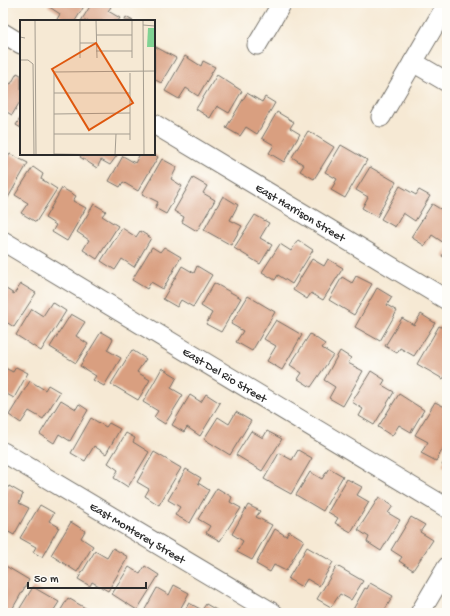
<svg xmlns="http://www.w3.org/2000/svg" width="450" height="616" font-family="'Gochi Hand',sans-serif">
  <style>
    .building { fill: #d99f80 }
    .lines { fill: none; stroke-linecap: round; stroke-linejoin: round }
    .minor-casing { stroke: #726e66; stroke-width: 21 }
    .minor { stroke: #fff; stroke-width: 19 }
    .labels { text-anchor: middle; stroke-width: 4; stroke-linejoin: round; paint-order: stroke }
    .street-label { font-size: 12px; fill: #2b2b2b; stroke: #fdfcf7 }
    .inset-road { fill: none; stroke: #a59d90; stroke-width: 1 }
    .view { fill: #df570e; fill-opacity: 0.15; stroke: #df570e; stroke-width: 2 }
    .inset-edge { fill: none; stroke: #2b2b2b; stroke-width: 2 }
  </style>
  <rect width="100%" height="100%" fill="#fdfcf7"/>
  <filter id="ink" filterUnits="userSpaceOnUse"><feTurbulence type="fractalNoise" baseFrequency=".025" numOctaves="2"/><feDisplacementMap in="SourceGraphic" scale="8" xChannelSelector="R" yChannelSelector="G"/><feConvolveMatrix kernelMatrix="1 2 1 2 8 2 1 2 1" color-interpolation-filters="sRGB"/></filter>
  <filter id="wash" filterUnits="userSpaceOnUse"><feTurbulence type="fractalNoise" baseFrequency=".012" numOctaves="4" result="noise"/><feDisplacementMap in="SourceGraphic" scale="16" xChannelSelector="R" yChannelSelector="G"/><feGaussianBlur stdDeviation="0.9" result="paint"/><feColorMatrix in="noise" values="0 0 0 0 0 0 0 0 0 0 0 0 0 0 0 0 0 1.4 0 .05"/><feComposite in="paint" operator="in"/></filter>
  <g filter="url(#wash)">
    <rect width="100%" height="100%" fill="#f6e9d4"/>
    <g id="blocks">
      <g class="building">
        <path d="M50,3H86L75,21H56L60,14L48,6Z"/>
        <path d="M92,3H105L111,7L108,11L120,18L118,21H81Z"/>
        <path d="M126,17L133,21H124Z"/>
        <path d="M154,46L176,58L161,83L154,79Z"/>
        <path d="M185,56L201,66L203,61L215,67L198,96L186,88L179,99L165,91Z"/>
        <path d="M17,73L21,75V100L12,115L3,110V80L11,84Z"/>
        <path d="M217,75L242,91L229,113L217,106L210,118L196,109Z"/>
        <path d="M247,93L262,102L265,97L275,103L257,134L246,127L240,136L226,128Z"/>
        <path d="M277,112L294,122L290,128L300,134L284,162L269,153L274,145L262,138Z"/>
        <path d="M21,117V128L16,125Z"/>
        <path d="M308,131L334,147L314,179L300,171L304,165L292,157Z"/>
        <path d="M341,145L367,160L345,198L331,190L337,179L325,172Z"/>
        <path d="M10,154L28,163L5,203L3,202V158L6,160Z"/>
        <path d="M82,154H118L110,165L101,160L97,168L80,157Z"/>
        <path d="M140,154H153L158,157L138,191L123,182L120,187L109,181L123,156L135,163Z"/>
        <path d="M162,159L177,167L171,179L182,186L166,214L155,208L158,202L142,194Z"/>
        <path d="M33,167L43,174L41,179L57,189L36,222L21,213L28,203L15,195Z"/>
        <path d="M370,167L396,182L377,217L362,208L368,197L356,190Z"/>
        <path d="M193,178L207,186L203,193L215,200L197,231L182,222L184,217L174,211Z"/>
        <path d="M400,186L416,195L419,190L430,196L415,221L403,213L395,227L381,219Z"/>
        <path d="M62,188L76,196L73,201L86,208L67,241L52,232L56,225L45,218Z"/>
        <path d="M223,196L238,205L230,220L242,226L231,245L204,230Z"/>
        <path d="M94,204L106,211L102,216L118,226L97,259L83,250L89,240L77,232Z"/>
        <path d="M432,204L447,213V237L444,243L432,235L425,246L411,237Z"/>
        <path d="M255,215L269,223L260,238L272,245L260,264L234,248Z"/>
        <path d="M122,228L136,237L140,231L151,238L134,267L122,259L115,270L101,261Z"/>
        <path d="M298,240L313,250L292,284L278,275L275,280L262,272L280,244L291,251Z"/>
        <path d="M152,247L160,252L164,247L181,257L163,289L151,282L147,289L132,280Z"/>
        <path d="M447,248V259L442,256Z"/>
        <path d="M312,259L324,266L328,259L343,268L323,300L311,293L307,299L293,290Z"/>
        <path d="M182,266L194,273L197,266L212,275L193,307L181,300L177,307L163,299Z"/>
        <path d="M356,276L372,284L354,315L329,300L342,277L352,283Z"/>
        <path d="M214,283L241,298L221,332L206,324L212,313L201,306Z"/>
        <path d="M21,284L36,293L14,327L3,320V287L14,294Z"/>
        <path d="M377,288L392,297L387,305L397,311L380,341L355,327Z"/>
        <path d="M248,296L275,312L252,351L236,342L243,331L231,324Z"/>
        <path d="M52,302L66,311L41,351L16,335L32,309L43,316Z"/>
        <path d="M71,314L85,322L76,336L88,344L76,363L50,347Z"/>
        <path d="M421,314L435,323L414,356L400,348L397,353L385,346L402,318L414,325Z"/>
        <path d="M276,320L302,335L282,370L267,361L276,346L264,339Z"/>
        <path d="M439,326L447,330V373L443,379L417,364Z"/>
        <path d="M101,332L113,339L107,350L121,358L104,386L93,380L96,376L80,366Z"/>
        <path d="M310,334L325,344L322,348L333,355L311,387L298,379L302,373L290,365Z"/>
        <path d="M132,350L146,359L137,372L150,380L138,400L111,384Z"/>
        <path d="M340,351L351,358L348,363L363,371L343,406L329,398L335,387L324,380Z"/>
        <path d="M3,367L13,372L16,367L28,373L14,398L3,392Z"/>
        <path d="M162,368L177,377L171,388L183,395L165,424L154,417L158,411L143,402Z"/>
        <path d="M371,371L385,380L382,385L394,392L374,425L359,416L363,409L352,402Z"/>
        <path d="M30,381L45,390L48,385L60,392L43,419L29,411L21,423L9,415Z"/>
        <path d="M206,394L220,403L200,436L187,427L184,432L172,425L190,395L201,402Z"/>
        <path d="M399,394L424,410L411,432L399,425L392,436L378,427Z"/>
        <path d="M61,400L76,409L79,404L88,410L70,441L59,434L54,443L40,434Z"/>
        <path d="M435,402L447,408L444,413L447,415V441L436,461L421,453L428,442L415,435Z"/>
        <path d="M236,412L251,421L230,455L204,439L218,417L229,424Z"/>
        <path d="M91,418L106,427L109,423L120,429L106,454L94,446L85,461L71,453Z"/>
        <path d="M251,431L263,438L267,431L282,439L262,471L236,455Z"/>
        <path d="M126,433L135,438L133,442L149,452L128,487L114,478L118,470L108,463Z"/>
        <path d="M298,450L312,458L291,494L264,479L279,453L292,460Z"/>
        <path d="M154,452L181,468L159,505L145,496L149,489L137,482Z"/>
        <path d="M447,457V468L442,465Z"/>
        <path d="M329,468L343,476L323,511L296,495L310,472L322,479Z"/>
        <path d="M186,469L201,478L198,483L209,490L190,523L175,515L180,507L168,500Z"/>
        <path d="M347,479L362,487L357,495L369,502L351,532L335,523L338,518L328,512Z"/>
        <path d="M9,486L23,494L19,503L29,508L14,535L3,529V496Z"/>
        <path d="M217,488L232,497L230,502L241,508L220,541L206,533L210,526L198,519Z"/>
        <path d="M379,497L393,506L388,513L400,520L381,551L367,542L369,537L358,530Z"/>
        <path d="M40,505L54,513L49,521L59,527L42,557L33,552L36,547L20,538Z"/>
        <path d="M248,505L260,511L256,517L272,525L252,560L237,552L243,541L232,534Z"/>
        <path d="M411,517L425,525L420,532L433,540L413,570L399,561L402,557L391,550Z"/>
        <path d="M71,522L85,531L81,538L93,546L77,572L51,555Z"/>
        <path d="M275,529L286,536L289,531L304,540L286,571L274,565L270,572L256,564Z"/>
        <path d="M307,547L333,562L319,586L307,579L302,587L288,579Z"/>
        <path d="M113,548L128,557L108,591L92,582L90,586L78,579L95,551L107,558Z"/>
        <path d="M4,565L29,580L10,613L3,610Z"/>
        <path d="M145,566L159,575L137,610L112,594L129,567L140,574Z"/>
        <path d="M337,566L363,581L351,600L340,594L331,607L317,599Z"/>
        <path d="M370,583L393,596L383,613H351L365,588L367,589Z"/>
        <path d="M174,585L189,593L178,613H143L157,588L169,595Z"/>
        <path d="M33,587L59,602L52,613H17Z"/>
        <path d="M68,598L94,613H59Z"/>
        <path d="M189,603L202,610L206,604L220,612L219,613H183Z"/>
      </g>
    </g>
  </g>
  <g filter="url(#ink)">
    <use href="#blocks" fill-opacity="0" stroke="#726e66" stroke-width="1"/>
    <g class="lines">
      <g class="minor-casing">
        <g id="minor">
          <path d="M3,33L21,44"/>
          <path d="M257,45L282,3"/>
          <path d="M413,62L447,82"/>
          <path d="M381,117L447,4"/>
          <path id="s1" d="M154,124L447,300"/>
          <path id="s2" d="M3,241L447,508"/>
          <path id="s3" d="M3,452L273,613"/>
          <path d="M420,613L447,567"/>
        </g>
      </g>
      <use href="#minor" class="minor"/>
    </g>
  </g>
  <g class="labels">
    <g class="street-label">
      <text dy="4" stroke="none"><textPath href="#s1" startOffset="171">East Harrison Street</textPath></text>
      <text dy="4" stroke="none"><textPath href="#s2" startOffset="259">East Del Rio Street</textPath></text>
      <text dy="4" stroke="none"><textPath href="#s3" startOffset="157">East Monterey Street</textPath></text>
    </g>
  </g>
  <g transform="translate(20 20)">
    <rect width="135" height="135" fill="#f6e9d4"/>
    <path d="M128,8H135V27H127Z" fill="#80d293"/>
    <path class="inset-road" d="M15,0L16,135M60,0V38M76,0L77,38M112,0V38M123,0L124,135M123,5L135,6M76,15H112M60,23H76M76,31H112M0,32V17L5,18M0,40H8L13,44L14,135M110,53V120M34,73H110M34,94L110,93M34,114H110M95,135L34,134V52L135,51M95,135L96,114"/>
    <path class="view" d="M76,23L113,83L69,110L32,49Z"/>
    <rect width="135" height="135" class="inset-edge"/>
  </g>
  <rect width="450" height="616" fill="none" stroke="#fdfcf7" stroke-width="16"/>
  <path d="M28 582v6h118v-6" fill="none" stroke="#2b2b2b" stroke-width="2"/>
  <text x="34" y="582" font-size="12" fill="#2b2b2b" stroke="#fdfcf7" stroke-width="3" paint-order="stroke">50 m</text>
</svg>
